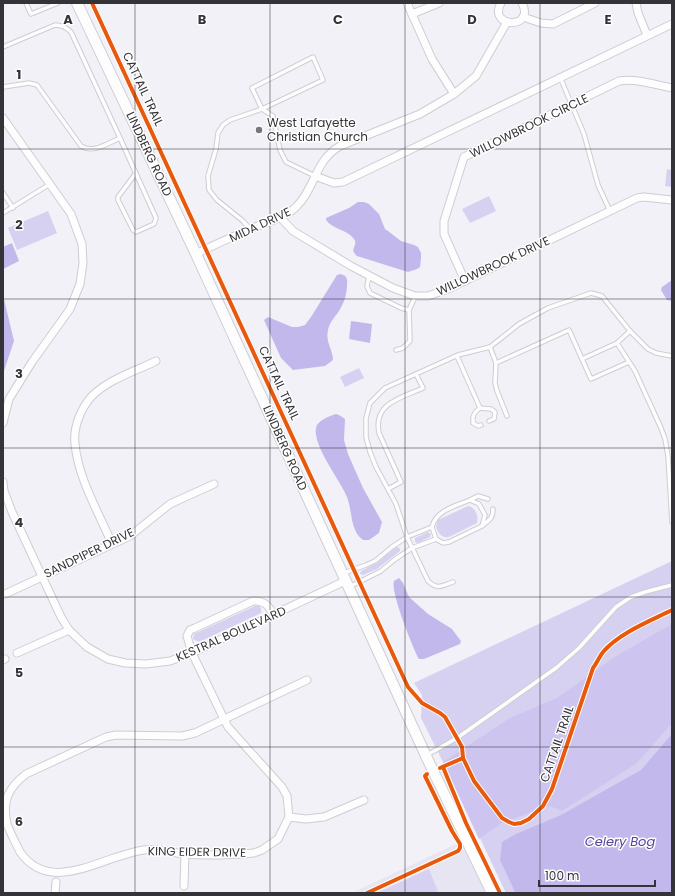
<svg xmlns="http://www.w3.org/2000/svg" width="675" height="896" font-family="Poppins,sans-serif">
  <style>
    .built { fill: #e7e5f2 }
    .green { fill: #d6d1f1 }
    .forest { fill: #cdc5ef }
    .water { fill: #c3b8ec }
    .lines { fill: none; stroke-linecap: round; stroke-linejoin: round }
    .lane-casing { stroke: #cecdd3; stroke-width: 5.5 }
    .street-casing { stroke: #cecdd3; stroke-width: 9 }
    .secondary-casing { stroke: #cecdd3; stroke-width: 12 }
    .lane { stroke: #fdfdfe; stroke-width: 3.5 }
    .street { stroke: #fdfdfe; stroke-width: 7 }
    .secondary { stroke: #fdfdfe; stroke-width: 10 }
    .cycleway-casing { stroke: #fefefe; stroke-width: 6 }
    .cycleway { stroke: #e8590c; stroke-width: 4 }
    .grid { fill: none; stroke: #343438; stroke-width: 1; stroke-opacity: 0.55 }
    .poi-dot { fill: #76767b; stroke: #fefefe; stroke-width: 1.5 }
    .labels { text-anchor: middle; stroke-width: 3; stroke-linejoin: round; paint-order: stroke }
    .street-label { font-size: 12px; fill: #343438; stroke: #fefefe }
    .poi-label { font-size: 12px; fill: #343438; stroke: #fefefe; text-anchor: start }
    .water-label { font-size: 13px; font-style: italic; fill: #5a4397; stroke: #fefefe }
    .grid-label { font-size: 13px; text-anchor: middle; font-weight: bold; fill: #343438; stroke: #fefefe; stroke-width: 3; stroke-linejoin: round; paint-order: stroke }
  </style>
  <rect width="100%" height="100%" fill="#f2f1f8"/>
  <path class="built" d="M456,844L466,852L486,893H352Z"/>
  <g class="green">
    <path d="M667,169L672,170V187L665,186Z"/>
    <path d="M489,196L496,211L470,223L462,209Z"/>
    <path d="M48,211L57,233L17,250L8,228Z"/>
    <path d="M359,368L364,378L345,387L340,377Z"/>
    <path d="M468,506C475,507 479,516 477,523L449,537C441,538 438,533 436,526L438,520Z"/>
    <path d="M428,532L431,534L430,537L418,543L415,542V538Z"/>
    <path d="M398,547L400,549V551L377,569L363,575L360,574L361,571L377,563L395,548Z"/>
    <path d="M672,561V893H506L460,796L421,718L422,695L414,683Z"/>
    <path d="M255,606H259L261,608V613L259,614L199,642L193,639L194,634Z"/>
    <path d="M429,869L437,889L438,893H377Z"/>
  </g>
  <path class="forest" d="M672,624V723L637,763L562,811L550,806L512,819L506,820L479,839L443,762L510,718L557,698L616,656Z"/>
  <g class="water">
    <path d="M358,202H364L369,204L379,214L385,229L388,231L401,241L414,245L418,247L421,253V259L420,267L417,269L408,272L357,256C348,249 359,246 354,239C347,229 333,230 326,220V218L349,208Z"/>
    <path d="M12,243L19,261L3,269V247Z"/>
    <path d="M340,274C346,275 348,278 347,285C347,294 344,303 339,311C335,317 329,323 328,330C325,341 333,350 333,360L325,366L293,370L281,358L264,320L268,317L292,327H298L305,325L311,317L337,275Z"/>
    <path d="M672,280V301L667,300L661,290L662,287Z"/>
    <path d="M3,295L14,341L3,374Z"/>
    <path d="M351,321L372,324L370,343L349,339Z"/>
    <path d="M336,414L339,415L345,419L344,440L348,454L363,488L382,522L379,533L369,540H363C349,530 353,509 346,495C340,480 309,441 317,425C321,419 330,416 336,414Z"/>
    <path d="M399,578L403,583L409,597L428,614L452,629L461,641L460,644L424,659H419C413,648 390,591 394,581Z"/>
    <path d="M672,734V893H516L515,892L500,860L502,842L516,834L561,815L641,770Z"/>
  </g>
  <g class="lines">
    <g class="lane-casing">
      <g id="lane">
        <path d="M26,3L31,14L58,3"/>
        <path d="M3,47L55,25C62,25 66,27 71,32L120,138C108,143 93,154 81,146L37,85L29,83L3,87"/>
        <path d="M313,57L323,80L262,109L252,88Z"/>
        <path d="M560,77L584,134L598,185L610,211"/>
        <path d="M120,138L156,218L154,224L136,232L133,230L118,200V197L136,173"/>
        <path d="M3,193L13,208"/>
        <path d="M3,213L50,184"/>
        <path d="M250,229L243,221L217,200L209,190L208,176L216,149L218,133L223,125L230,120L262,109L273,116L280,150L286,162L315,176"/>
        <path d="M369,276L367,286L370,293L401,308L409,310"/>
        <path d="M630,331L617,343L635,371L661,428L665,439L668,456L672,522"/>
        <path d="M490,347L496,363L495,383L497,391L507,416"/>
        <path d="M396,350L403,348L410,341L409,310L415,297"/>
        <path d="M457,356L480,408L491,409L495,412L494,419L489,421"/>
        <path d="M582,359L617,343"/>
        <path d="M496,363L569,330L591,379L629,362"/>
        <path d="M480,408C474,412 472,416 473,423L478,426L481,425"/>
        <path d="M388,489L401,482L379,433C373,403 401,398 423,388L416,374"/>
        <path d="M470,500L478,496L488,499"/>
        <path d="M482,526C489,520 493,519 493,509"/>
        <path d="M432,527L436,539"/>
        <path d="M344,573L366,565L375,561L392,547L407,537L432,527C436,510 456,506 470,500L479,504L485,515L482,526L449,542L443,543L436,539L412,548L394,560L381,571L349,587"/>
        <path d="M453,582C441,586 438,590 428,581L407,537L396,504L376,467L370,452L366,437V418L370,403L385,388L458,355L490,347L519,324L548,308L591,293L602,296L630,331L648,349L656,353L672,356"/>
        <path d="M427,755L457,738L556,668L579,648L616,607L631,597L645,592L672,585"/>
      </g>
    </g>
    <g class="street-casing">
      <g id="street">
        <path d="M407,3L432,59L454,94"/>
        <path d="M501,3C487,28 536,30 522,3"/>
        <path d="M636,3L638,13L647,35"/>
        <path d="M412,14L439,3"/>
        <path d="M523,17L541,23L553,24L595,3"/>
        <path d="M3,118L71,214L82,244L83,263L80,284L70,309L32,362L9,399L3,423"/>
        <path d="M315,176L334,183L343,182L672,24"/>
        <path d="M280,217L293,231L351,266L393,288L415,296H428L448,289L637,198L644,197L672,200"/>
        <path d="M196,254C215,244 235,236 255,227C268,222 286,217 296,207C315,189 315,160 340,146L420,114L454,94L476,76L507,22"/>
        <path d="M465,281L444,234V221L464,157L619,81C636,78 655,85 672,88"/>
        <path d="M3,482L4,491L12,512L61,617L69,630L87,647L108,659L125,663L146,664L170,661L192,653L345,581"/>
        <path d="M112,544C99,513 78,478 75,444C73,427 81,408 92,396C109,379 136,371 156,361"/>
        <path d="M3,595L130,536L170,504L214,484"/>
        <path d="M274,615C268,605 265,601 253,601L195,628L190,630L187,636L192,653L224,719L228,727L282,787L287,796L289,817L278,839L262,850L254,853C231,855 206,856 183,854C171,852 157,848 144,850C101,856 51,896 20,852C16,843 10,833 7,824C2,801 8,788 26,774L106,737L116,735L182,736L195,733L307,680"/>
        <path d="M17,653L69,630"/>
        <path d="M3,660L5,659"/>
        <path d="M289,817L306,819L324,817L364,800"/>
        <path d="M184,886L185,854"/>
        <path d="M55,893L56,882"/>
      </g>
    </g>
    <g class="secondary-casing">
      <path id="secondary" d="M77,3L196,254L426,756L492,893"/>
    </g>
    <use href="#lane" class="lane"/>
    <use href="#street" class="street"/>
    <use href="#secondary" class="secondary"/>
    <g class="cycleway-casing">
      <g id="cycleway">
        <path d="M92,3L408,687L422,703L440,713L445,717L462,747L463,758"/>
        <path d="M443,767L466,823L500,893"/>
        <path d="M440,768L463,758L474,781L502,818L509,822L514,824L521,823L529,819L543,806L552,789L593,668C597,663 599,657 603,652C619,633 650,621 672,610"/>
        <path d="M367,893L458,851L460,848V844L452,831L425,776L427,774"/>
      </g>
    </g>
    <use href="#cycleway" class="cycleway"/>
  </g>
  <path class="grid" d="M135,3V893M270,3V893M405,3V893M540,3V893M3,149H672M3,299H672M3,448H672M3,597H672M3,747H672"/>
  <circle class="poi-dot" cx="259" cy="130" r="4"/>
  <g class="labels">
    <g class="street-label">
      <text transform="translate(143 89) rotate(65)" y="4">CATTAIL TRAIL</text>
      <text transform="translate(529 126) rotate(-26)" y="4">WILLOWBROOK CIRCLE</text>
      <text transform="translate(149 154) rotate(65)" y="4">LINDBERG ROAD</text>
      <text transform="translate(260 225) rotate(-25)" y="4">MIDA DRIVE</text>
      <text transform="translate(493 266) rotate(-25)" y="4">WILLOWBROOK DRIVE</text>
      <text transform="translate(279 383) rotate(65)" y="4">CATTAIL TRAIL</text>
      <text transform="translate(285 448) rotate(66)" y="4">LINDBERG ROAD</text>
      <text transform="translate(89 553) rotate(-26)" y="4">SANDPIPER DRIVE</text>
      <text transform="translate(231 634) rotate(-24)" y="4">KESTRAL BOULEVARD</text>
      <text transform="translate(557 744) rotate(-71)" y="4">CATTAIL TRAIL</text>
      <text transform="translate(197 852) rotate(1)" y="4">KING EIDER DRIVE</text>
    </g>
    <g class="poi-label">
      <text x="267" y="127">West Lafayette<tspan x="267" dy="14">Christian Church</tspan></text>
    </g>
    <g class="water-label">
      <text x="620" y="846">Celery Bog</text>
    </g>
  </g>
  <g class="grid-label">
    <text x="68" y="24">A</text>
    <text x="202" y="24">B</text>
    <text x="338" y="24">C</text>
    <text x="472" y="24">D</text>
    <text x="608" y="24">E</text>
    <text x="19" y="79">1</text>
    <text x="19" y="229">2</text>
    <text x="19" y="378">3</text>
    <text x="19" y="527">4</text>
    <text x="19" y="677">5</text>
    <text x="19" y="826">6</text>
  </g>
  <rect width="675" height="896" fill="none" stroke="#343438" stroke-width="8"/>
  <path d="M539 880v6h116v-6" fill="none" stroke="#343438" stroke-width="2"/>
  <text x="545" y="880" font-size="12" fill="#343438" stroke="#fefefe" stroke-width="3" paint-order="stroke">100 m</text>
</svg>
